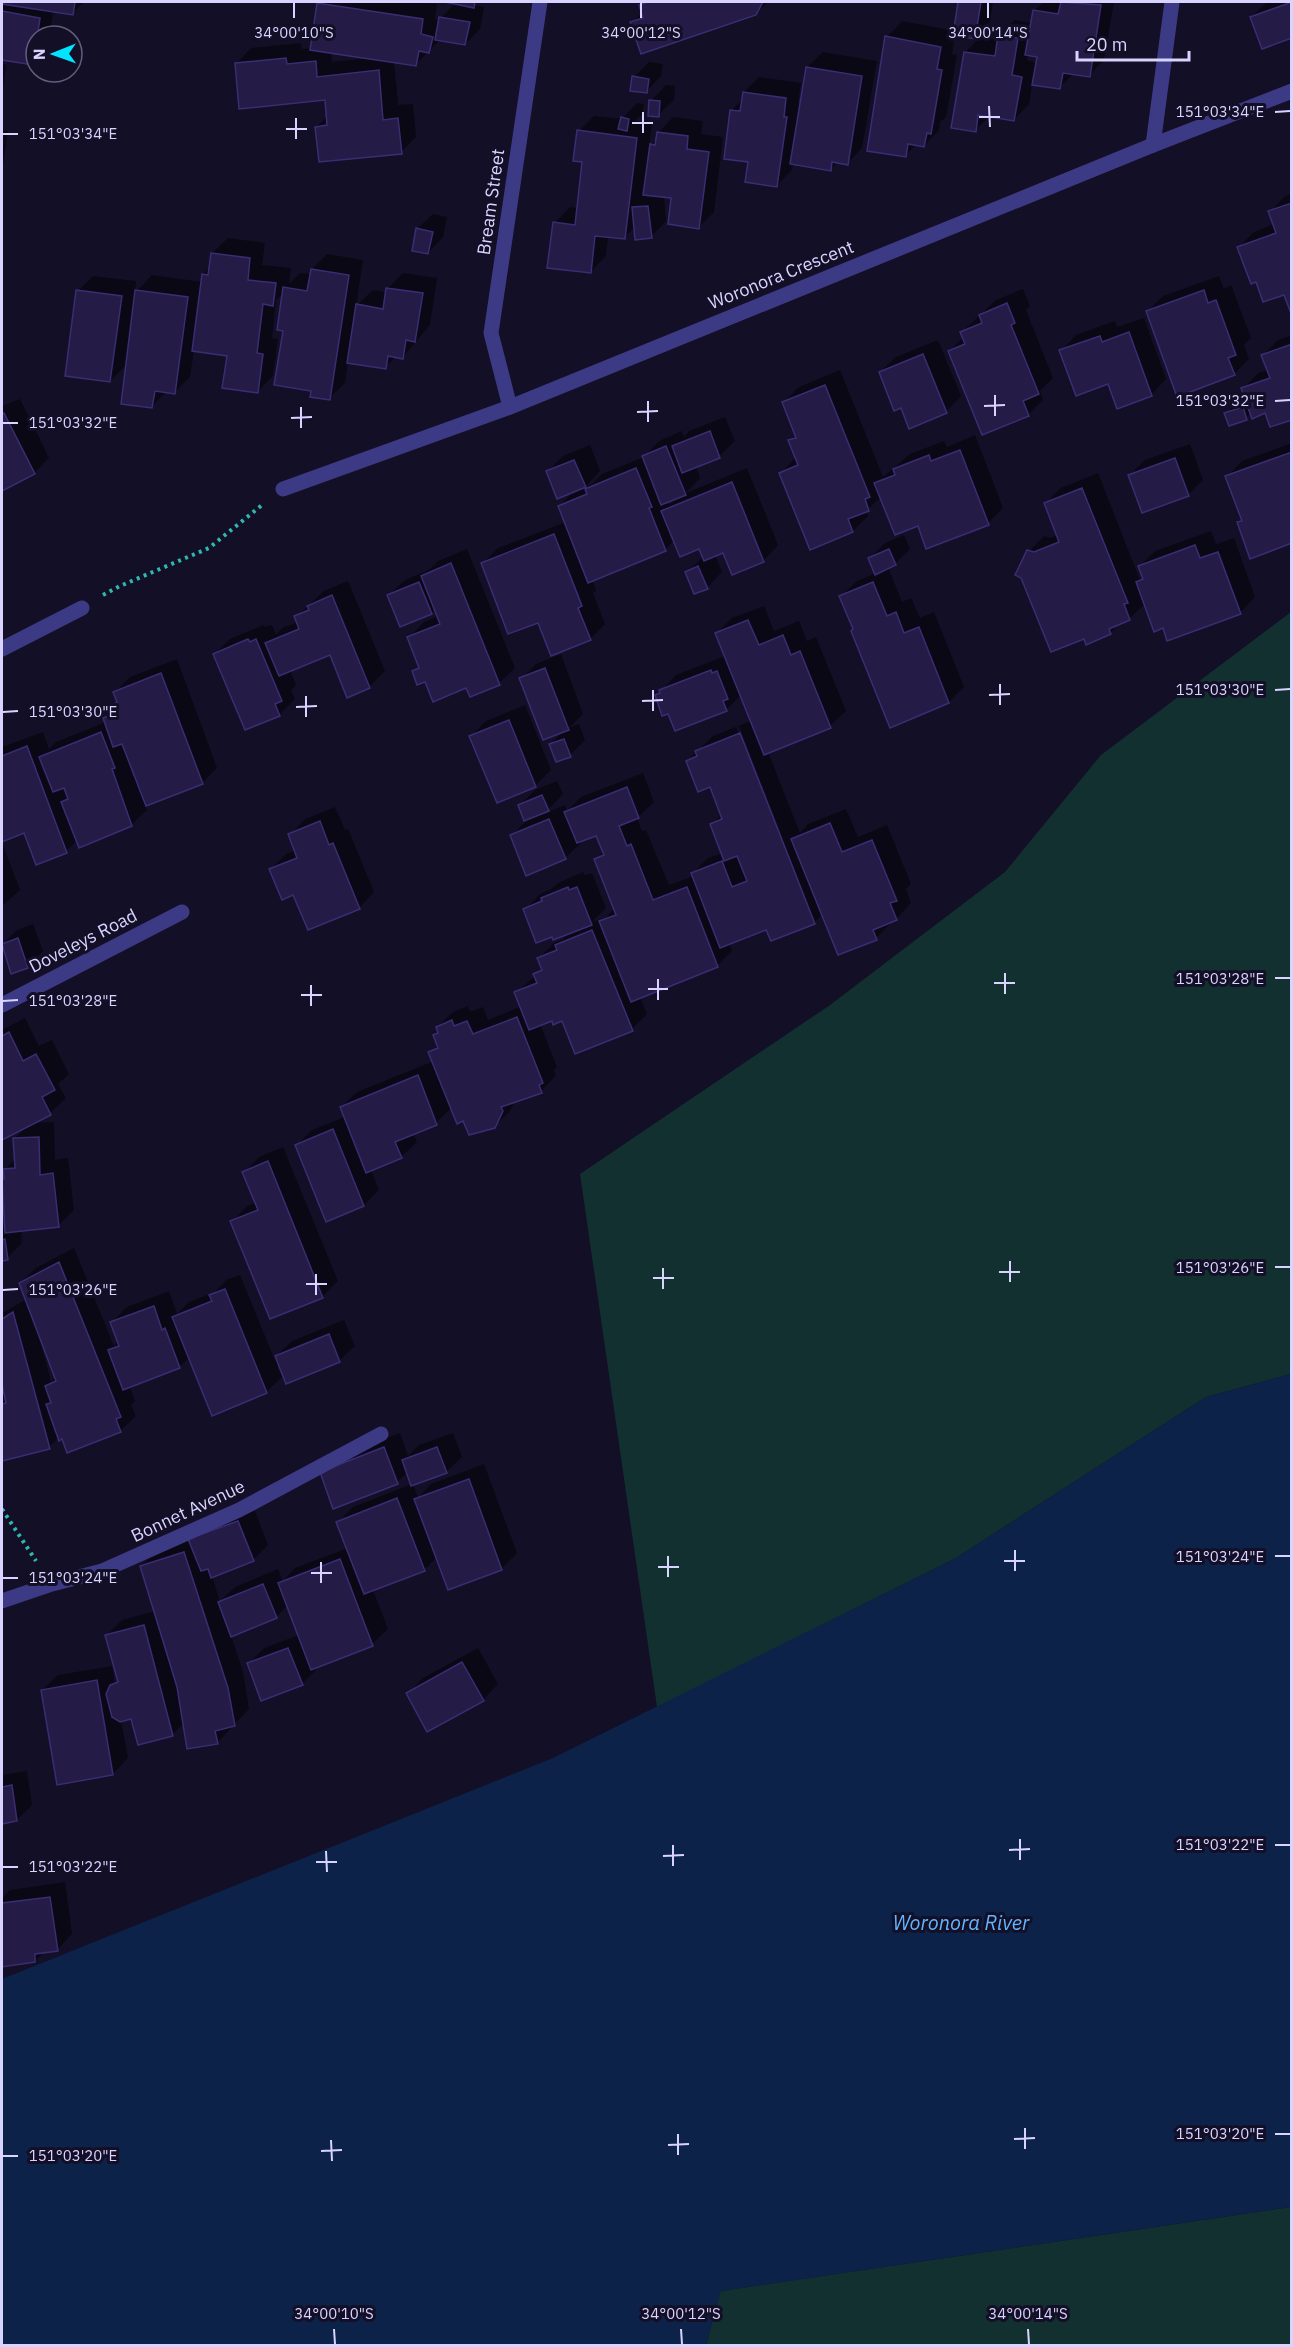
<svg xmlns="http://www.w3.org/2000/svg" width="1293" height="2347" font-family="'IBM Plex Sans',sans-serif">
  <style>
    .green { fill: #12302f }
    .water { fill: #0c2248 }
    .shadow { fill: #0007; fill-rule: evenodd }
    .building { fill: #241b47; stroke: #3b2d73; stroke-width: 1.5 }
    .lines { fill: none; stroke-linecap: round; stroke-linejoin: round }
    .path { stroke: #2fb8b0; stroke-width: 4; stroke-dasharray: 3 4.5; stroke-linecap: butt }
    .lane { stroke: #3d3a85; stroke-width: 15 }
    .street { stroke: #3d3a85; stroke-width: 15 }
    .ticks { fill: none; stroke: #d9d4ff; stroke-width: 2 }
    .labels { text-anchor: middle; stroke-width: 6; stroke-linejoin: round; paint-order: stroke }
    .street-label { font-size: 18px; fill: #d9d4ff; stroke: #130f26 }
    .water-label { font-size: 20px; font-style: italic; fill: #62b6ff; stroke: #130f26 }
    .ticks-label { font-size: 15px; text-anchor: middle; fill: #d9d4ff; stroke: #130f26; stroke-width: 6; stroke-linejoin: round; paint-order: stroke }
  </style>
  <rect width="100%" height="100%" fill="#130f26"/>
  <g class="green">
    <path d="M1291,612V1374L1206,1397L956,1558L657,1707L580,1174L830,1005L1005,872L1101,755Z"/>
    <path d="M1291,2207V2345L706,2346L720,2291Z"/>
  </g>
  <path class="water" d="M1291,1374V2207L721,2291L706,2345H2V1979L553,1758L956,1558L1206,1397Z"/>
  <g class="shadow">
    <path d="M2,2H84L73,13L53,10L50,36H36V60L32,63L2,58Z"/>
    <path d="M320,2H423L437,4L435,19L439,20L455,3L446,2H478L474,5L484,7L480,29L465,44L440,40L416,64L394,61L398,105L413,104L416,137L401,152L316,127L328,116L326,99L236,64L251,48L301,43L302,49L312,48L318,4ZM331,51L369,58L332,62Z"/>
    <path d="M644,2H768L756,14L632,23L643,12L640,5Z"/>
    <path d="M960,2H993L990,22L975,37L955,34L952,54L957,55L946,117L940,122L939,130L924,146L916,144L905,156L887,37L902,21L955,31Z"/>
    <path d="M1044,2H1114L1104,60L1089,76L1074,73L1059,88L1032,84L1029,104L1014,120L990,116L975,130L965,53L980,37L999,40L1000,35L1015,20L1032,23L1034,11ZM1028,54L1038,56L1037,63L1027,60Z"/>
    <path d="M1267,2H1292V37L1251,17Z"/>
    <path d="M823,52L877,61L862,148L847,164L838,162L830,170L793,163L792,170L777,185L750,161L732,110L743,99L744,92L759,77L801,83L798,103H802L807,67Z"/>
    <path d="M649,62L663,64L661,76L646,92L634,77Z"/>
    <path d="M2,64L6,65L2,95Z"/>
    <path d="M666,85L675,86L674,100L658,115L651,101Z"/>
    <path d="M637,103L644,104L642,114L635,121L652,123L649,147L657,139L658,133L673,117L703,121L701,134L723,137L714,212L699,227L673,197L664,196L666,221L651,237L635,227L624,238L608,236L606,256L590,272L555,223L570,207L578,208L584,161L579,131L594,116L622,119Z"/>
    <path d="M2,130L8,131L2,172Z"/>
    <path d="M1292,194V312L1285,293L1257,280L1239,247L1254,232L1274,224L1270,212L1285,196Z"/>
    <path d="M433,214L447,217L443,237L428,253L417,229Z"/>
    <path d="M228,238L265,243L262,265L291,268L289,284L300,273L311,274L312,269L327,254L363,260L356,306L373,290L387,292L388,288L403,273L437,278L430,325L403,357L397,356L385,367L348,362L345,383L329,398L312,390L285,330L284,293L276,300L272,338L278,339L273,376L258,391L228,355L194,350L190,377L175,392L167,391L152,406L128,363L110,381L78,291L93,276L136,281L135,293L152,275L202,282L203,274L211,267L212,253Z"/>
    <path d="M1219,276L1224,289L1231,285L1251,338L1244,345L1249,359L1234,374L1148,311L1163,296Z"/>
    <path d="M1023,289L1030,306L1026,310L1053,378L1040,391L1043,400L1028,415L949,351L964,337L962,332L996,300Z"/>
    <path d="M1144,318L1166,379L1151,395L1109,382L1061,351L1076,335L1115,321L1117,327Z"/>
    <path d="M1292,335V418L1266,411L1251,413L1246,418L1226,414L1233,406L1247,401L1243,389L1258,373L1268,370L1263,355L1278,340Z"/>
    <path d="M938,340L961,396L946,412L880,372L896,357Z"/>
    <path d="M840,370L883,477L910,454L944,441L947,447L975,435L1003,508L988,523L918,524L881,497L866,511L868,516L853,531L780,474L796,457L790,441L796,434L784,402L799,387Z"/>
    <path d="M20,399L49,458L34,473L2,490V406Z"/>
    <path d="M725,417L735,441L719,456L696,466L700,478L686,493L747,468L778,545L763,561L724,551L715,555L722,572L707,588L687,572L704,556L700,547L674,540L665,550L592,579L596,590L593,593L605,624L590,639L539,621L482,564L498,548L566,522L559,506L575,490L548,471L563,456L590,445L600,471L585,487L592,484L602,474L644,457L659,441L682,431L684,437L689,431ZM677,497L669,505L667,501Z"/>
    <path d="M1292,443V541L1238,523L1242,519L1227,477L1242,461Z"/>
    <path d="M1190,444L1203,480L1188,495L1129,476L1145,460Z"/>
    <path d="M1098,473L1140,580L1144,576L1140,566L1155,551L1211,531L1216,544L1234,538L1255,597L1240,613L1164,626L1145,604L1129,619L1121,623L1110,633L1029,551L1044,536L1050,538L1058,535L1046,503L1061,488Z"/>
    <path d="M904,535L910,549L895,564L888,567L902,602L911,598L920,618L934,612L964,687L949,702L855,629L841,596L857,581L876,573L870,558L885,543Z"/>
    <path d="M467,549L515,668L499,683L467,686L426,680L414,671L420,665L409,638L424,622L438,616L435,609L431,613L389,595L405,580L429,570L438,561Z"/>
    <path d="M348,581L385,671L369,687L348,696L331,653L290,670L296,685L291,690L295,699L279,715L215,654L230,639L264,625L265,627L272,625L276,635L282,628L298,622L296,617L324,591Z"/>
    <path d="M764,606L774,631L799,621L807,641L816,637L846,711L830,726L768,752L800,833L808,824L846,809L858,837L887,825L911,884L906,889L911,903L896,919L890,921L891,923L876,938L823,914L814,923L767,928L729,943L732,951L717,966L640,997L647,1014L632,1029L562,1019H553L540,1024L557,1067L554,1070L556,1076L541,1091L515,1100L510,1111L495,1126L464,1120L452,1107L436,1123L413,1133L417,1142L401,1157L371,1170L379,1190L364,1205L296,1146L312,1130L345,1117L341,1107L357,1092L434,1061L430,1053L439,1044L435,1036L439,1031L437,1027L453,1012L468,1006L470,1012L483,1007L488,1020L522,1006L516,993L535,976L542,966L539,958L554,943L563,939L571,932L525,910L540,894L551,889L558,883L583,872L585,875L592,873L606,908L592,922L606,917L615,908L595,859L604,851L597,834L580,840L581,843L565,858L511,836L526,821L520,805L535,790L557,781L563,794L545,813L565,805L567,811L581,797L643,773L654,802L637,818L642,831L646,830L669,885L694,876L693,873L708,858L723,853L712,824L722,814L711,786L687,761L713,736L751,721L741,695L726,710L669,712L656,696L676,675L725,656L716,634L732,618ZM739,726L813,917H810L736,727Z"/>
    <path d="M561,654L583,714L569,728L579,724L585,740L570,755L550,744L565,730L521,679L536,664Z"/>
    <path d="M177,659L217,768L202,783L145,805L147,810L131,825L78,840L66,851L25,831L2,840V747L43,732L49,749L56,742L106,722L105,719L117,707L118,701L115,692L130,677Z"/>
    <path d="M525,705L551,770L535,786L471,736L486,721Z"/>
    <path d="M335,807L345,830L348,829L374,892L359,908L294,893L271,869L286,854L296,850L290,835L305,819Z"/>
    <path d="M2,843L20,890L2,906Z"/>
    <path d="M33,924L43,951L27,967L12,972L2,945L17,930Z"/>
    <path d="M25,1018L39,1046L52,1040L69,1074L58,1084L66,1098L50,1113L31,1123L54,1122L55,1160L68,1158L74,1210L59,1225L21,1230L22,1243L7,1258L2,1259V1227L6,1226L2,1179L5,1176L4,1170L16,1158L14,1139L27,1126L2,1138V1030Z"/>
    <path d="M283,1147L338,1281L323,1296L270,1317L232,1222L247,1206L256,1203L244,1173L259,1157Z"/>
    <path d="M74,1248L114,1346L119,1341L112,1322L127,1307L169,1291L177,1314L189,1302L215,1292L226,1280L240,1275L274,1358L292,1341L344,1320L355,1346L339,1361L277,1366L282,1377L266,1392L190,1357L180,1366L129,1385L135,1401L131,1405L136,1416L120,1431L59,1437L49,1447L2,1460V1394L5,1393L2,1379V1313L27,1299L20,1283L36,1268ZM40,1339H42L56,1376L51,1382Z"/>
    <path d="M400,1433L408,1456L419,1445L453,1433L462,1457L446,1472L413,1484L418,1498L431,1484L484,1464L517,1553L502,1568L449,1588L437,1557L424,1570L373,1590L388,1629L372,1644L316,1666L317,1669L302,1684L249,1663L264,1648L299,1635L288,1605L276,1617L231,1635L243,1672L249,1709L217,1743L184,1723L172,1735L132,1717L121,1720L128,1758L113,1774L42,1690L58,1675L112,1666L115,1683L118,1679L107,1635L122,1620L155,1611L141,1566L157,1551L190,1540L253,1506L268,1545L253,1560L212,1576L220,1601L235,1587L278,1569L283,1581L295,1568L348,1548L338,1522L353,1507L412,1484L408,1472L397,1482L334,1507L337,1457Z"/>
    <path d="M478,1648L498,1684L483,1700L408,1694L423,1678Z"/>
    <path d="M27,1771L32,1805L17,1820L2,1823V1775Z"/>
    <path d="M65,1882L72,1934L57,1950L44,1952L35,1961L3,1965L2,1898L10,1890Z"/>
  </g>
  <g class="building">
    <path d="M2,2H75L73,15L2,4Z"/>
    <path d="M445,2H475L474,8Z"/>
    <path d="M648,2H763L756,15L641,54L630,22L643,18L639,5Z"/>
    <path d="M958,2H981L975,39L953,35Z"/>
    <path d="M1061,2L1101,5L1090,77L1063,73L1060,89L1032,85L1037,57L1025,55L1033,10L1058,14Z"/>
    <path d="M1292,2V38L1262,49L1250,17Z"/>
    <path d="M317,3L423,19L421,34L433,37L429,53L419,51L416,66L310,50Z"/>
    <path d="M2,11L40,18L33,65L2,60Z"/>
    <path d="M439,17L470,22L465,45L435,40Z"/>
    <path d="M998,35L1018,38L1012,75L1022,77L1014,121L978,115L976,132L951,128L964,52L995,56Z"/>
    <path d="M885,36L941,47L937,69L942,70L931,134L927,133L924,147L908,144L906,157L867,151Z"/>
    <path d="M286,58L287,64L316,61L317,77L379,70L383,120L398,118L402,154L319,162L315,127L327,125L325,100L239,109L235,63Z"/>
    <path d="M806,67L862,76L848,165L832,162L831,171L790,164Z"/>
    <path d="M632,76L649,79L647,93L630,91Z"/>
    <path d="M743,92L786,98L784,117H787L777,187L745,182L748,162L724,159L730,110L740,111Z"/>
    <path d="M649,100L660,101L659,117L648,116Z"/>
    <path d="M621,117L629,119L627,131L618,129Z"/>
    <path d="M577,130L637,138L625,239L595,236L591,273L547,268L553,222L575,225L582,162L573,161Z"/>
    <path d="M657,132L688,136L687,149L709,152L699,229L668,224L671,198L643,195L650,144L655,145Z"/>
    <path d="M1292,203V316L1284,295L1263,302L1256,282L1251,284L1237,247L1276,233L1268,211Z"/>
    <path d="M648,206L652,238L635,240L632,207Z"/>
    <path d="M416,228L433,232L428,254L412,251Z"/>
    <path d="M211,253L250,258L248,280L276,283L273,306L263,304L257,353L263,354L258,393L222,388L227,356L192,351L202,274L208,275Z"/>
    <path d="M311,269L349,275L330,400L310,397L311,391L274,385L283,331L277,330L283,287L307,291Z"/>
    <path d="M386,288L423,293L415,342L406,340L403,359L388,356L386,369L347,363L356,304L383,309Z"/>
    <path d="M76,290L122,296L110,382L65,376Z"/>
    <path d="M135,290L188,297L175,394L155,391L152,408L121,404Z"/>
    <path d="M1204,290L1208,303L1216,300L1236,355L1228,358L1235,375L1177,397L1146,311Z"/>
    <path d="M1007,303L1015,323L1011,325L1039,394L1023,401L1029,416L982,435L948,351L965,344L960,332L982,323L979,315Z"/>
    <path d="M1129,332L1152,396L1117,409L1108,384L1076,396L1059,350L1100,336L1102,342Z"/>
    <path d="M1292,344V420L1270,427L1265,413L1252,419L1241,388L1270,378L1261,355Z"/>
    <path d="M923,354L947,413L909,429L901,408L894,411L879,372Z"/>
    <path d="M825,385L870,497L865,499L869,511L848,519L853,532L810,550L779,473L798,465L788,440L796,438L782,402Z"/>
    <path d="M1243,407L1247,420L1229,426L1224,413Z"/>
    <path d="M4,413L35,474L2,491V415Z"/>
    <path d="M710,431L720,458L682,473L672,446Z"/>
    <path d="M666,446L686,495L661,505L642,456Z"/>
    <path d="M960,450L989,525L926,549L918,526L895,535L874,483L895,475L893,469L929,455L931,461Z"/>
    <path d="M1292,452V543L1250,559L1237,522L1242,521L1225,476Z"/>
    <path d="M1175,458L1189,496L1142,513L1128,475Z"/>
    <path d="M574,460L586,487L557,499L546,471Z"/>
    <path d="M636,468L652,507L649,508L666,551L588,583L558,506L587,494L585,489Z"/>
    <path d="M732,482L764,562L732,575L723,553L704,561L699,549L680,557L661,511Z"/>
    <path d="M1082,488L1128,603L1124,604L1130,620L1109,629L1111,634L1086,645L1084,639L1051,652L1021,578L1015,575L1027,550L1034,552L1059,542L1044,503Z"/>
    <path d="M554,534L582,606L578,608L591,640L551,656L538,623L508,634L481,563Z"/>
    <path d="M1195,545L1200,558L1218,552L1241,614L1167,641L1163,628L1154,632L1136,582L1143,579L1138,566Z"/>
    <path d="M889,549L896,565L875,575L868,558Z"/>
    <path d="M451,563L500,685L470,697L466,688L433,702L425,682L417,685L412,671L419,668L407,637L440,624L421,576Z"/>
    <path d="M698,566L708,589L694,594L685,572Z"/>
    <path d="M419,582L432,614L400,627L387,595Z"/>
    <path d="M873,582L887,616L896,612L904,633L919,627L949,703L890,728L851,631L853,629L839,596Z"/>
    <path d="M332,595L370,688L347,698L330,655L279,676L265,643L299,629L294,616L309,610L307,606Z"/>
    <path d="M748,620L759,645L783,635L791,655L800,651L831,728L764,755L715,633Z"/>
    <path d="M248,639L250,642L256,639L282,701L275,704L280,716L245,730L213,654Z"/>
    <path d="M545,668L569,730L543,740L519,678Z"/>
    <path d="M711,670L712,673L717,671L728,699L723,701L727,711L675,731L668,714L662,716L655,695L660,693L659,690Z"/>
    <path d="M161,673L203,784L146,806L122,744L113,747L103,718L117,713L114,704L117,702L113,692Z"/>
    <path d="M509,720L536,787L497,803L469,736Z"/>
    <path d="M101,732L115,768L112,769L132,826L79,848L61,802L68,799L64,788L53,792L39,757Z"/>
    <path d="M740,733L815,924L771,941L766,930L720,948L691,873L722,861L732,887L747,881L737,856L724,861L710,824L722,819L710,787L698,792L686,761L697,756L695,751Z"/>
    <path d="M564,739L571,757L556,762L549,744Z"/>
    <path d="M27,746L67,853L36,865L24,833L2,842V756Z"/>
    <path d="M627,787L639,818L619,826L627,846L631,844L653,900L687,887L718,967L631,1002L599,921L616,915L594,859L604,855L596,836L577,843L564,812Z"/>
    <path d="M542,795L549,811L524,821L518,805Z"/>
    <path d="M549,819L566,859L526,876L510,835Z"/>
    <path d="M320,821L329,845L333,843L360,909L308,930L293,895L282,900L269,869L297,858L288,834Z"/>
    <path d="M830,823L842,852L872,840L897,901L890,903L897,920L873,930L877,940L838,955L791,839Z"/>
    <path d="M568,887L569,890L577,887L592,925L553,940L552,937L536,943L523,909L542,901L541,898Z"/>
    <path d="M592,930L633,1031L575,1054L562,1021L553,1025L552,1021L529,1030L514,992L537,983L533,974L542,970L537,958L557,950L555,945Z"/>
    <path d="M18,938L28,968L11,974L2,944Z"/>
    <path d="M517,1017L543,1083L539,1085L542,1093L501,1107L503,1111L495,1128L469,1135L463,1121L457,1124L428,1052L438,1048L433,1035L438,1033L436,1027L452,1020L454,1026L467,1021L473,1034Z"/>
    <path d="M9,1032L23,1061L36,1054L55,1090L42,1097L51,1115L2,1140V1036Z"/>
    <path d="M418,1075L437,1125L395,1142L402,1158L366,1173L340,1107Z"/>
    <path d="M333,1129L364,1206L326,1222L295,1145Z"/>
    <path d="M39,1137L40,1175L53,1173L59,1227L5,1233L2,1179H4L3,1169L15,1168L13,1138Z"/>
    <path d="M268,1161L323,1298L270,1319L230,1221L258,1210L242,1172Z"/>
    <path d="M5,1239L8,1260L2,1261V1240Z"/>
    <path d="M59,1262L121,1417L116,1419L121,1432L67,1453L62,1439L59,1441L46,1404L51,1403L45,1386L56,1381L19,1283Z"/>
    <path d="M225,1289L267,1393L212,1416L172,1317L212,1301L209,1295Z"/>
    <path d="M154,1306L162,1330L165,1328L180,1368L123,1390L108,1350L119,1346L110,1322Z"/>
    <path d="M13,1312L50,1449L2,1461V1404L6,1403L2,1385V1319Z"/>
    <path d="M329,1334L340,1362L286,1384L275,1356Z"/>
    <path d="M384,1447L398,1484L333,1509L320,1472Z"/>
    <path d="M437,1447L447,1473L411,1486L402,1460Z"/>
    <path d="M469,1479L502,1570L448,1590L414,1499Z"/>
    <path d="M397,1498L425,1571L364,1594L336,1522Z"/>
    <path d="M238,1521L254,1561L211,1578L208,1569L201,1571L188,1539Z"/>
    <path d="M184,1552L228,1688L235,1726L215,1731L218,1744L187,1749L177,1687L140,1566Z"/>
    <path d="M340,1559L373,1646L311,1670L278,1583Z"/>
    <path d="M263,1584L277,1618L231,1637L218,1602Z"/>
    <path d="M144,1625L173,1736L138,1745L131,1719L120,1722L112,1717L106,1694L110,1685L118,1682L105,1635Z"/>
    <path d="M288,1648L303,1685L261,1701L247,1663Z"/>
    <path d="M462,1662L484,1701L427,1732L406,1693Z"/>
    <path d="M97,1680L113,1775L57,1785L41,1690Z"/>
    <path d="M12,1785L17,1821L2,1824V1787Z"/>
    <path d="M50,1897L58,1951L35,1954V1962L2,1967V1903Z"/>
  </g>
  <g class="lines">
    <g class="path">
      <path d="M103,595L120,586L209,548L262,505"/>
      <path d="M2,1509L36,1561"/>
    </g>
    <path class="lane" d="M2,1005L182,912"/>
    <g class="street">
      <path d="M1153,145L1172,2"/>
      <path d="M510,407L491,333L540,2"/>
      <path d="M283,489L510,407L1153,145L1292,91"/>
      <path d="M2,649L82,608"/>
      <path d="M2,1601L52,1584L102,1571L239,1510L381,1434"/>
    </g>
  </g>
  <path class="ticks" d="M294,3V18M641,3V18M988,3V18M989,106L990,127M643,112V133M1275,112L1290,111M979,117H1000M296,118V139M632,123H653M286,129H307M3,134H18M995,395V416M648,401V422M1275,401L1290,400M984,406L1005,405M301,407V428M637,412L658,411M291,418L312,417M3,423H18M1000,684V705M653,690V711M1275,690L1290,689M989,695L1010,694M306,696V717M642,701L663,700M296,707L317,706M3,712L18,711M1005,973V994M1275,978H1290M658,979V1000M994,983H1015M311,985V1006M648,989H668M301,995H322M3,1001L18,1000M1010,1261V1282M1275,1267H1290M663,1268V1289M999,1272H1020M316,1274V1295M653,1278H674M306,1284H327M3,1290L18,1289M1015,1550V1571M668,1556V1577M1275,1556H1290M1004,1561H1025M321,1562V1583M658,1567H679M311,1573H332M3,1578H18M1020,1839V1860M673,1845V1866M1275,1845H1290M1009,1850L1030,1849M326,1851L327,1872M663,1856L684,1855M316,1862H337M3,1867H18M1025,2128V2149M678,2134V2155M1275,2134H1290M1014,2139L1035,2138M331,2140L332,2161M668,2145L689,2144M321,2151L342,2150M3,2156H18M334,2329L335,2344M681,2329L682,2344M1028,2329L1029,2344"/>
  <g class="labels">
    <g class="street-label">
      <text transform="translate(491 202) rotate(-82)" y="6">Bream Street</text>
      <text transform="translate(781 275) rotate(-22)" y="6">Woronora Crescent</text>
      <text transform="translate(83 941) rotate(-27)" y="6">Doveleys Road</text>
      <text transform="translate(188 1511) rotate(-25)" y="6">Bonnet Avenue</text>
    </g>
    <g class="water-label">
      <text x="961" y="1930">Woronora River</text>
    </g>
  </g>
  <g class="ticks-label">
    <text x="294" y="38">34°00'10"S</text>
    <text x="641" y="38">34°00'12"S</text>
    <text x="988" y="38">34°00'14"S</text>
    <text x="1220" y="117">151°03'34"E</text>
    <text x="73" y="139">151°03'34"E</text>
    <text x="1220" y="406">151°03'32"E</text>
    <text x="73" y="428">151°03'32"E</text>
    <text x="1220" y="695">151°03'30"E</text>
    <text x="73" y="717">151°03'30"E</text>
    <text x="1220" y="984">151°03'28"E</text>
    <text x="73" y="1006">151°03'28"E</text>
    <text x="1220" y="1273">151°03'26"E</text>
    <text x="73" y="1295">151°03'26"E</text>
    <text x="1220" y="1562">151°03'24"E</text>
    <text x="73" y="1583">151°03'24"E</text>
    <text x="1220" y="1850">151°03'22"E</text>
    <text x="73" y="1872">151°03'22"E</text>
    <text x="1220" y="2139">151°03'20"E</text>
    <text x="73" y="2161">151°03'20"E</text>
    <text x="334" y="2319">34°00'10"S</text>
    <text x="681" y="2319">34°00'12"S</text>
    <text x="1028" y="2319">34°00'14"S</text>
  </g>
  <rect width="1293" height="2347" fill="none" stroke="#d9d4ff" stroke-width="6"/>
  <g transform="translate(54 54) rotate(269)"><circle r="28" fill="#130f26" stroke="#625e7d" stroke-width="1.5"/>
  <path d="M0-4.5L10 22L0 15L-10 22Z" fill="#00e5ff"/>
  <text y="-9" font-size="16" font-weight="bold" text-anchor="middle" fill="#d9d4ff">N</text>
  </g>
  <path d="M1077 51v9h112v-9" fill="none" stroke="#d9d4ff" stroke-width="3"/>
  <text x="1086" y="51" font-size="18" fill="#d9d4ff" stroke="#130f26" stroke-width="4.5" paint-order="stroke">20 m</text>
</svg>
